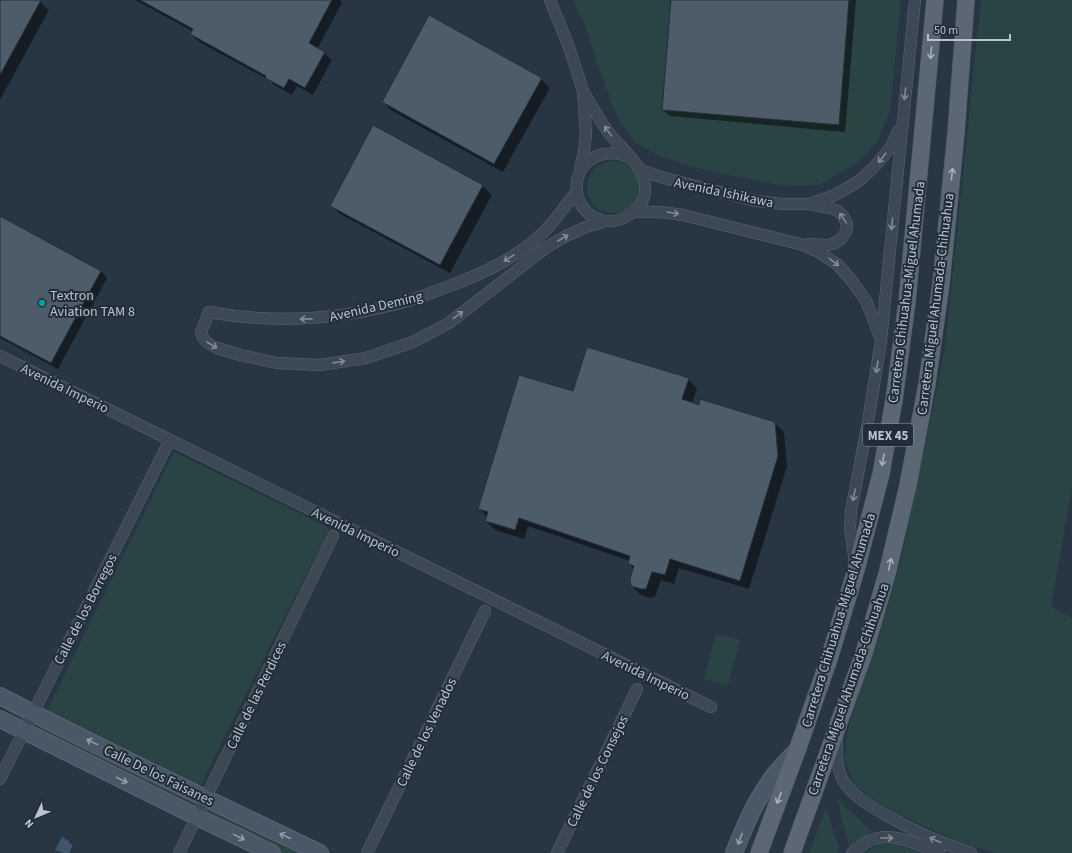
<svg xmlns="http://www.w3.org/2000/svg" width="1072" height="853" font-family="'Source Sans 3',sans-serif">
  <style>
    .green { fill: #2a4445 }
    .water { fill: #3e556c }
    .shadow { fill: #0007 }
    .building { fill: #4c5c69; stroke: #232f3b }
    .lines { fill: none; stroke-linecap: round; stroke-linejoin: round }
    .street-casing { stroke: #5b6671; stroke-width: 12 }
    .secondary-casing { stroke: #5b6671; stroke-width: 18 }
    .primary-casing { stroke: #46515d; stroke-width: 18 }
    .street { stroke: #3c4853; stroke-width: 11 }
    .secondary { stroke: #4a5766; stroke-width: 16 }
    .primary { stroke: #5b6773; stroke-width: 17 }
    .oneway { stroke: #a7b1bb }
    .oneway2 { stroke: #818c96 }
    .oneway3 { stroke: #939da9 }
    .culture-dot { fill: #0f9aa8; stroke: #212d39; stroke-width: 1.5 }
    .labels { text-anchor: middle; stroke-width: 4; stroke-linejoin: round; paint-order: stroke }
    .shield { fill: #212d39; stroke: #8c96a1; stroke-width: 1 }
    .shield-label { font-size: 13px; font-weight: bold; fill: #bac3cd }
    .street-label { font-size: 14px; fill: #bac3cd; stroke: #212d39 }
    .poi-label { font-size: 14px; fill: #bac3cd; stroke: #212d39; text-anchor: start }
  </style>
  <rect width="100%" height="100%" fill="#283644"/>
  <g class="green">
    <path d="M573,0H901L890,111L878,141L857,163L819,185L784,186L701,169L662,157L634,142L617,117L599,69L585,25Z"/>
    <path d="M981,0H1072V487L1051,607L1072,618V853H996L961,843L900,815L869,797L853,783L844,758L848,730L900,564L945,348Z"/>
    <circle cx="613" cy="187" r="26"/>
    <path d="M174,452L329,528L199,788L46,713Z"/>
    <path d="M716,634L740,640L728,686L704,679Z"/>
    <path d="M43,723L198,800L193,810L38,733Z"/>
    <path d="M837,798L872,832L849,847Z"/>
    <path d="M209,807L302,853H282L205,815Z"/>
    <path d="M826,809L838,845V853H809Z"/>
    <path d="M892,843L913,850L918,853H863L879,844Z"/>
  </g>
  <path class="water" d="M62,837L69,841V843L73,845L69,853H63L55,850Z"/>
  <g class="shadow">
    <path d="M0,0H38L49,10L0,100Z"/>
    <path d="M135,0H340L342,3L317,49L324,53L332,60L313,95L297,86L292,95L274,85L269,80L199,42L191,34L192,31Z"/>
    <path d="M672,0H856L845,132L670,116L663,110Z"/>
    <path d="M541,79L550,88L503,172L392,111L383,102Z"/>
    <path d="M373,127L483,186L492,195L450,273L340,214L331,205Z"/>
    <path d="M0,217L101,271L107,278L58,369L0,338Z"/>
    <path d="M688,379L697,388L692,404L775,423L784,432L787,466L749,589L679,568L674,584L661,580L655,597L651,598L641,595L632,586L634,569L629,564L630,561L528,526L524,539L495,530L486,521L487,517L480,509L574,393Z"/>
  </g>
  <g class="building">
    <path d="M0,0H41L0,75Z"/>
    <path d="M140,0H332L309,43L325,52L305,88L289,79L284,88L265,78L266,76L190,34L193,29Z"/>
    <path d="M671,0H849L839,125L662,110Z"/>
    <path d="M429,15L542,78L494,164L382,102Z"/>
    <path d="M373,125L483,185L440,265L330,206Z"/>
    <path d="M0,216L101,271L51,363L0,336Z"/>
    <path d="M587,347L689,378L682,399L699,405L700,399L775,422L778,456L740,581L670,559L665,575L652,572L646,589H641L631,586L630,579L634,566L628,564L630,556L519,518L515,530L485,521L488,512L478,509L519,375L573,391Z"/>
  </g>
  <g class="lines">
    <g class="street-casing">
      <g id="street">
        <path d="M550,0L569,47L583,91L586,133L584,152L580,169"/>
        <path d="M583,91C591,105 599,119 608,132C619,146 641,164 644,181C645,183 645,187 645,190C645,201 637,211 627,216C619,221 609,222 601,220C566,209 570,160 604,154C610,153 617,153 622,155C626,156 630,159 633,161"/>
        <path d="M640,170L664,178L756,201L783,204H809L830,208L838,211L843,216L847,224L846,232L842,238L835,243L828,245L808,244"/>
        <path d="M576,192C566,205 556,220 544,232C517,258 482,274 447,287C433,292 419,298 404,302C339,320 275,324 209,312L201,332L203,338L209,344L217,348L240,355L277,363L320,365L366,358L413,342L449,323L547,247L566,236L586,227L606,221"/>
        <path d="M810,204L835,195L859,181L876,165L890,148L898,131"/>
        <path d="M634,212C651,211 667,212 683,215L800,244L819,252L838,265L852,281L866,301L873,318L879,335"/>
        <path d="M0,356L711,707"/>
        <path d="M855,563L850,528L851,511L868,422L881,341L915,0"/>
        <path d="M837,740C837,754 836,769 844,782C853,796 870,806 884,814C913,831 940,843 971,853"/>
        <path d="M0,779L170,440"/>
        <path d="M179,853L333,536"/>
        <path d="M367,853L485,611"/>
        <path d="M557,853L637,689"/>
        <path d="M852,853C857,849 862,845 867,842C891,829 917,845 940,853"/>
      </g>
    </g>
    <g class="secondary-casing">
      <g id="secondary">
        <path d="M0,696C105,751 213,802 320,853"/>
        <path d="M0,719L197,817L272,853"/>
        <path d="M734,853C744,828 754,803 770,781C777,770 787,761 796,751"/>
      </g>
    </g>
    <g class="primary-casing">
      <g id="primary">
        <path d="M759,853L798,748L829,659L856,570L881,474L894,400L907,302L935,0"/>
        <path d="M792,853L864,653L887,574L908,485L927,384L941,284L956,133L966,0"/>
      </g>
    </g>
    <use href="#street" class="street"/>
    <use href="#secondary" class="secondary"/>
    <use href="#primary" class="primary"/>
  </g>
  <defs><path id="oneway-shaft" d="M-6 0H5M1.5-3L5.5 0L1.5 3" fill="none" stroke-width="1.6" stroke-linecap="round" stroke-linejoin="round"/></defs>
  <g class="oneway">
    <use href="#oneway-shaft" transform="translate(931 53) rotate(95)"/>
    <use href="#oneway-shaft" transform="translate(952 174) rotate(-84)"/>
    <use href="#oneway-shaft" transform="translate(883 460) rotate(100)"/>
    <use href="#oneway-shaft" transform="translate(890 564) rotate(-77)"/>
    <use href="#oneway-shaft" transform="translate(779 798) rotate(111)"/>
  </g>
  <g class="oneway2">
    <use href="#oneway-shaft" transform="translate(905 94) rotate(96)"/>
    <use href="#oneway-shaft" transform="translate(608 131) rotate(-126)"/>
    <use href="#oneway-shaft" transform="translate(882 158) rotate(129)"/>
    <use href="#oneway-shaft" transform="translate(673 213) rotate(9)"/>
    <use href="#oneway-shaft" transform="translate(843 218) rotate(-125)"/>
    <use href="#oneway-shaft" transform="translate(892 224) rotate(96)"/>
    <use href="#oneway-shaft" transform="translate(563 238) rotate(-30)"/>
    <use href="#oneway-shaft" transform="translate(509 258) rotate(148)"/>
    <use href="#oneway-shaft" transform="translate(834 262) rotate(38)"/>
    <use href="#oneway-shaft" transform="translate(458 315) rotate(-36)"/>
    <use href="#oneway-shaft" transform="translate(306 319) rotate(179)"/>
    <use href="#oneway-shaft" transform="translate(212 345) rotate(30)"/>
    <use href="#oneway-shaft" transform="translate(339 362) rotate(-8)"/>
    <use href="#oneway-shaft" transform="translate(877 367) rotate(99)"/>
    <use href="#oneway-shaft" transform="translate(854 495) rotate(101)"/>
    <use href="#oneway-shaft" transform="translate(887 838)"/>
    <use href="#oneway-shaft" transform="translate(935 840) rotate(-155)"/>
  </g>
  <g class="oneway3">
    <use href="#oneway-shaft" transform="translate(92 742) rotate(-154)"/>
    <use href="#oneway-shaft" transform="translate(122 780) rotate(26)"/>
    <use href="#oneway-shaft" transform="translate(285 836) rotate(-155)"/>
    <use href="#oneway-shaft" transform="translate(239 837) rotate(26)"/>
    <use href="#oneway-shaft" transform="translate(740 839) rotate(111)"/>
  </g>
  <circle class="culture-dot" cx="42" cy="303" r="4"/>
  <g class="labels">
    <rect class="shield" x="863" y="424" width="50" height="22" rx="3"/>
    <g class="shield-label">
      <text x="888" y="440">MEX 45</text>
    </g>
    <g class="street-label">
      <text transform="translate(724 192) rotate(12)" y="5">Avenida Ishikawa</text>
      <text transform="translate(906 292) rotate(-83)" y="5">Carretera Chihuahua-Miguel Ahumada</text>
      <text transform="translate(935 304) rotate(-83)" y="5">Carretera Miguel Ahumada-Chihuahua</text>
      <text transform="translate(376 306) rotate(-13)" y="5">Avenida Deming</text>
      <text transform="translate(65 388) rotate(26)" y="5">Avenida Imperio</text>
      <text transform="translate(356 532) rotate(26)" y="5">Avenida Imperio</text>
      <text transform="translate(85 609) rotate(-63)" y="5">Calle de los Borregos</text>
      <text transform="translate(838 620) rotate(-73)" y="5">Carretera Chihuahua-Miguel Ahumada</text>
      <text transform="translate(646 675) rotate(26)" y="5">Avenida Imperio</text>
      <text transform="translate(848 689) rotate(-71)" y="5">Carretera Miguel Ahumada-Chihuahua</text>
      <text transform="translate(256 695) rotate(-64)" y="5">Calle de las Perdices</text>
      <text transform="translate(426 732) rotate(-64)" y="5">Calle de los Venados</text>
      <text transform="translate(597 771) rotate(-64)" y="5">Calle de los Consejos</text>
      <text transform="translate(159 775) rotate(26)" y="5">Calle De los Faisanes</text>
    </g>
    <g class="poi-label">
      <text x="50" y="300">Textron<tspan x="50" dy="16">Aviation TAM 8</tspan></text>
    </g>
  </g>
  <g transform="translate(36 817) rotate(226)" stroke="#212d39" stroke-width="3" paint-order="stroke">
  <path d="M0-3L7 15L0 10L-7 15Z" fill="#bac3cd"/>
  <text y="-6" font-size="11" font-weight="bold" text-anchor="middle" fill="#bac3cd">N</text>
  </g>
  <path d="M928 34v6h82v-6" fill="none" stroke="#bac3cd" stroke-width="2"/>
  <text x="934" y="34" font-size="12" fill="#bac3cd" stroke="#212d39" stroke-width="3" paint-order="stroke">50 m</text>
</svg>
